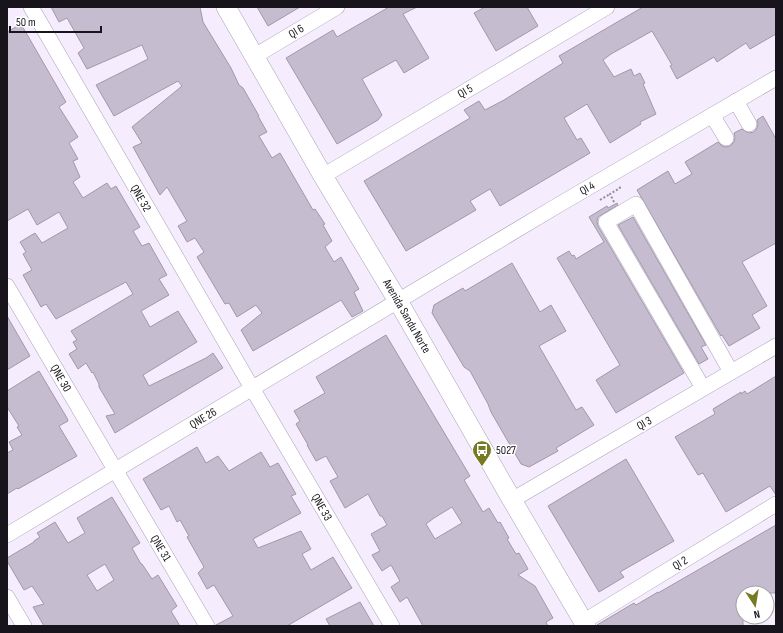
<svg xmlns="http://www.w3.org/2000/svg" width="783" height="633" font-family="'Sofia Sans Condensed',sans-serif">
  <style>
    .building { fill: #c5bccf; stroke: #a198aa; fill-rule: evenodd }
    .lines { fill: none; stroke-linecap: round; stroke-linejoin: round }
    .minor-casing { stroke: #a9a0b2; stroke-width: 16 }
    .major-casing { stroke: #a9a0b2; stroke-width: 20 }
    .path { stroke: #908b96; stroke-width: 2; stroke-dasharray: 2 2; stroke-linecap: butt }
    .minor { stroke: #fff; stroke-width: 15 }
    .major { stroke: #fff; stroke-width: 19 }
    .labels { text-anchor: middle; stroke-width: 3; stroke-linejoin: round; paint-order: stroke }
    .street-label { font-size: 12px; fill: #17141b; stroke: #fff }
    .poi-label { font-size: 12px; fill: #17141b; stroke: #fff; text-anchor: start }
  </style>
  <rect width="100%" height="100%" fill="#f5edfd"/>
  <g class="building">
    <path d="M51,7H200L203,22L231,68L239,85L243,88L259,116H258L267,132L259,136L272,158L280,153L313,210L315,209L325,224L323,225L332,241L325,247L334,262L341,257L359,289L354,292L363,311L352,317L341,300L253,351L241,330L262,313L256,305L237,317L229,303L225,304L197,257L204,252L195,238L187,242L178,226L187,221L167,187L160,195L133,147L142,143L132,127L182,86L178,81L114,116L96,85L148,59L142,45L87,69L78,53L84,48L67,18L59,22Z"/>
    <path d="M257,7H300L268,26Z"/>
    <path d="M389,7H417L403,14L429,58L404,73L396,60L362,79L382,115L378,120L337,144L286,58L333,30L337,37Z"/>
    <path d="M485,7H527L538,26L496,51L474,13Z"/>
    <path d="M643,7H776V34L750,49L746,43L717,62L714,57L677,79L670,66L672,65L652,31L611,54L603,60L614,77L631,69L634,76L640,73L645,83L643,84L656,114L640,122L641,124L610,143L587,104L564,118L577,140L581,138L590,153L500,206L490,189L470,201L476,210L406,251L364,181L470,118L464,110L479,101L485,110L504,100L563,63L559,56Z"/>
    <path d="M21,24L66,102L59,107L78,137L69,143L78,159L73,161L80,177L73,182L83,198L107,183L111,189L116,186L140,227L133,231L142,246L149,243L167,275L159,279L169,295L141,311L150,327L178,311L197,342L143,375L149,386L206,358L213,353L223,368L115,433L106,416L115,414L99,387V384L93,372L92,373L86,363L78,369L69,354L77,349L73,342L77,340L71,331L133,294L126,282L56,319L46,304L41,307L23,275L32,270L23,254L26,252L20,242L35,233L42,243L68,228L59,212L37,225L28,209L7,221V32Z"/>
    <path d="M763,116L776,139V243L742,262L767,306L752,315L760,328L729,346L722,335L721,336L637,190L668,171L675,184L692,174L685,162L718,142L722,146L726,147L730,146L734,142L735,137L734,133L742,129L749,133L754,132L757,128L758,124L757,120Z"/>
    <path d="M617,203L618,205L598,217L597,222L598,226L684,373L616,413L596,380L620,365L557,258L569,251L572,256L574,255L576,259L604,242L589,217L607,206L608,208Z"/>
    <path d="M633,217L706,345L701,347L708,359L699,364L618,225Z"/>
    <path d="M512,263L540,312L551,305L566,331L539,346L576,410L582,407L594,425L556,448L558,451L529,467L521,464L491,412L488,404L470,371L464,367L432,313L434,305L463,288L465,291Z"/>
    <path d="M7,316L30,356L7,370Z"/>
    <path d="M386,335L470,476L464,480L483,512L489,508L498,523L500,522L509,538L507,539L516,554L519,553L528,569L518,575L535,586L553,618L546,622L548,626H423L407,597L400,602L391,587L400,581L391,565L382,571L372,555L380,551L371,534L387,525L382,516H380L368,494L345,508L330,481L338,477L326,456L316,461L307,445H308L296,424L300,421L294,411L325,393L316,377ZM452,507L462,523L435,539L426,524L434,518Z"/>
    <path d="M39,371L67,418L68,421L59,426L77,456L18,489L17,488L7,494V453L13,450L9,442L22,435L17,427L19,426L7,407V391Z"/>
    <path d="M776,376V495L770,486L726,512L703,473L698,475L675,437L715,414L713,409L741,392V394L745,391L747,394Z"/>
    <path d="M197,447L206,463L218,456L229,471L261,452L270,467L278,463L296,494L291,496L301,513L253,539L258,548L301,531L311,549L302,554L311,570L333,557L352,588L287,626H216V625L233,616L214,585L207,589L198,573L204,567L187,537L189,536L180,520L177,522L169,506L161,510L143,479Z"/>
    <path d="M626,459L674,541L620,572L624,577L599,592L548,506Z"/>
    <path d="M112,497L140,543L132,548L141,564H142L152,579L158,575L177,606L171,611L180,626H44L33,607L44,604L32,586L24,590L7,561V558L34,542V541L40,537L37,533L55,522L68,543L85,533L77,518ZM105,564L114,580L97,591L87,575Z"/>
    <path d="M776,525V593H743V626H597V625L634,603L636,605L658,592V593Z"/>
    <path d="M360,602L374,626H330L326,619Z"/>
  </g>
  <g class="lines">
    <g class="minor-casing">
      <g id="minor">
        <path d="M31,7L252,388L392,626"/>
        <path d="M255,56L337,7"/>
        <path d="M736,101L749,124"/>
        <path d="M712,115L726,138"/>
        <path d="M323,176L607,7"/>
        <path d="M7,286L207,626"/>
        <path d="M703,388L606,222L636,204L731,372"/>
        <path d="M512,500L776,346"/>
        <path d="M7,535L555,207L776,78"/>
        <path d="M7,597L24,626"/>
        <path d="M583,622L776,504"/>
      </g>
    </g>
    <g class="major-casing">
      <path id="major" d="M226,7L323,176L398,301L512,500L586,626"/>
    </g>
    <g class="path">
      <path d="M600,200L610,194"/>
      <path d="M614,202L610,194L620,188L619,186"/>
    </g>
    <use href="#minor" class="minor"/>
    <use href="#major" class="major"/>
  </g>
  <defs>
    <g id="bus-pin" transform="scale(1)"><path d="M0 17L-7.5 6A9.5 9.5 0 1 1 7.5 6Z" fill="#767a23" stroke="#fff"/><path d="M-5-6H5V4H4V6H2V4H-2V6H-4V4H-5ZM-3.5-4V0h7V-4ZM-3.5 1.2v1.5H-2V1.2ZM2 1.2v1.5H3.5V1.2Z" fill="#fff"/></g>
  </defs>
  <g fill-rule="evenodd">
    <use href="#bus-pin" x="482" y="450"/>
  </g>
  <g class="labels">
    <g class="street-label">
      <text transform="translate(296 31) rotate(-31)" y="4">QI 6</text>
      <text transform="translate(465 91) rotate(-31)" y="4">QI 5</text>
      <text transform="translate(587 188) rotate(-30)" y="4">QI 4</text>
      <text transform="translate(141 198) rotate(60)" y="4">QNE 32</text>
      <text transform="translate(407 316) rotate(60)" y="4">Avenida Sandu Norte</text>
      <text transform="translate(61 378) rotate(60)" y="4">QNE 30</text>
      <text transform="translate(203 418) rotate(-31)" y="4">QNE 26</text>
      <text transform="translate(644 423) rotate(-30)" y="4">QI 3</text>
      <text transform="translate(322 507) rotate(60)" y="4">QNE 33</text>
      <text transform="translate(161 548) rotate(59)" y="4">QNE 31</text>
      <text transform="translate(680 563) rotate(-31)" y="4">QI 2</text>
    </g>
    <g class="poi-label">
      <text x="496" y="454">5027</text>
    </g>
  </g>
  <rect width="783" height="633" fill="none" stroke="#17141b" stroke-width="16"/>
  <g transform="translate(755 605) rotate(168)"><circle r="19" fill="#ffffff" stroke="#a2a1a4"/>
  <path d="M0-3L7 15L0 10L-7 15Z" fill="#767a23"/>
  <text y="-6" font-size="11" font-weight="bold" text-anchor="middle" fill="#17141b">N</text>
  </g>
  <path d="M10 26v6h91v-6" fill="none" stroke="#17141b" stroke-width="2"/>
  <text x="16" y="26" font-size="12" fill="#17141b" stroke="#ffffff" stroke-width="3" paint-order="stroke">50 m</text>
</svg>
